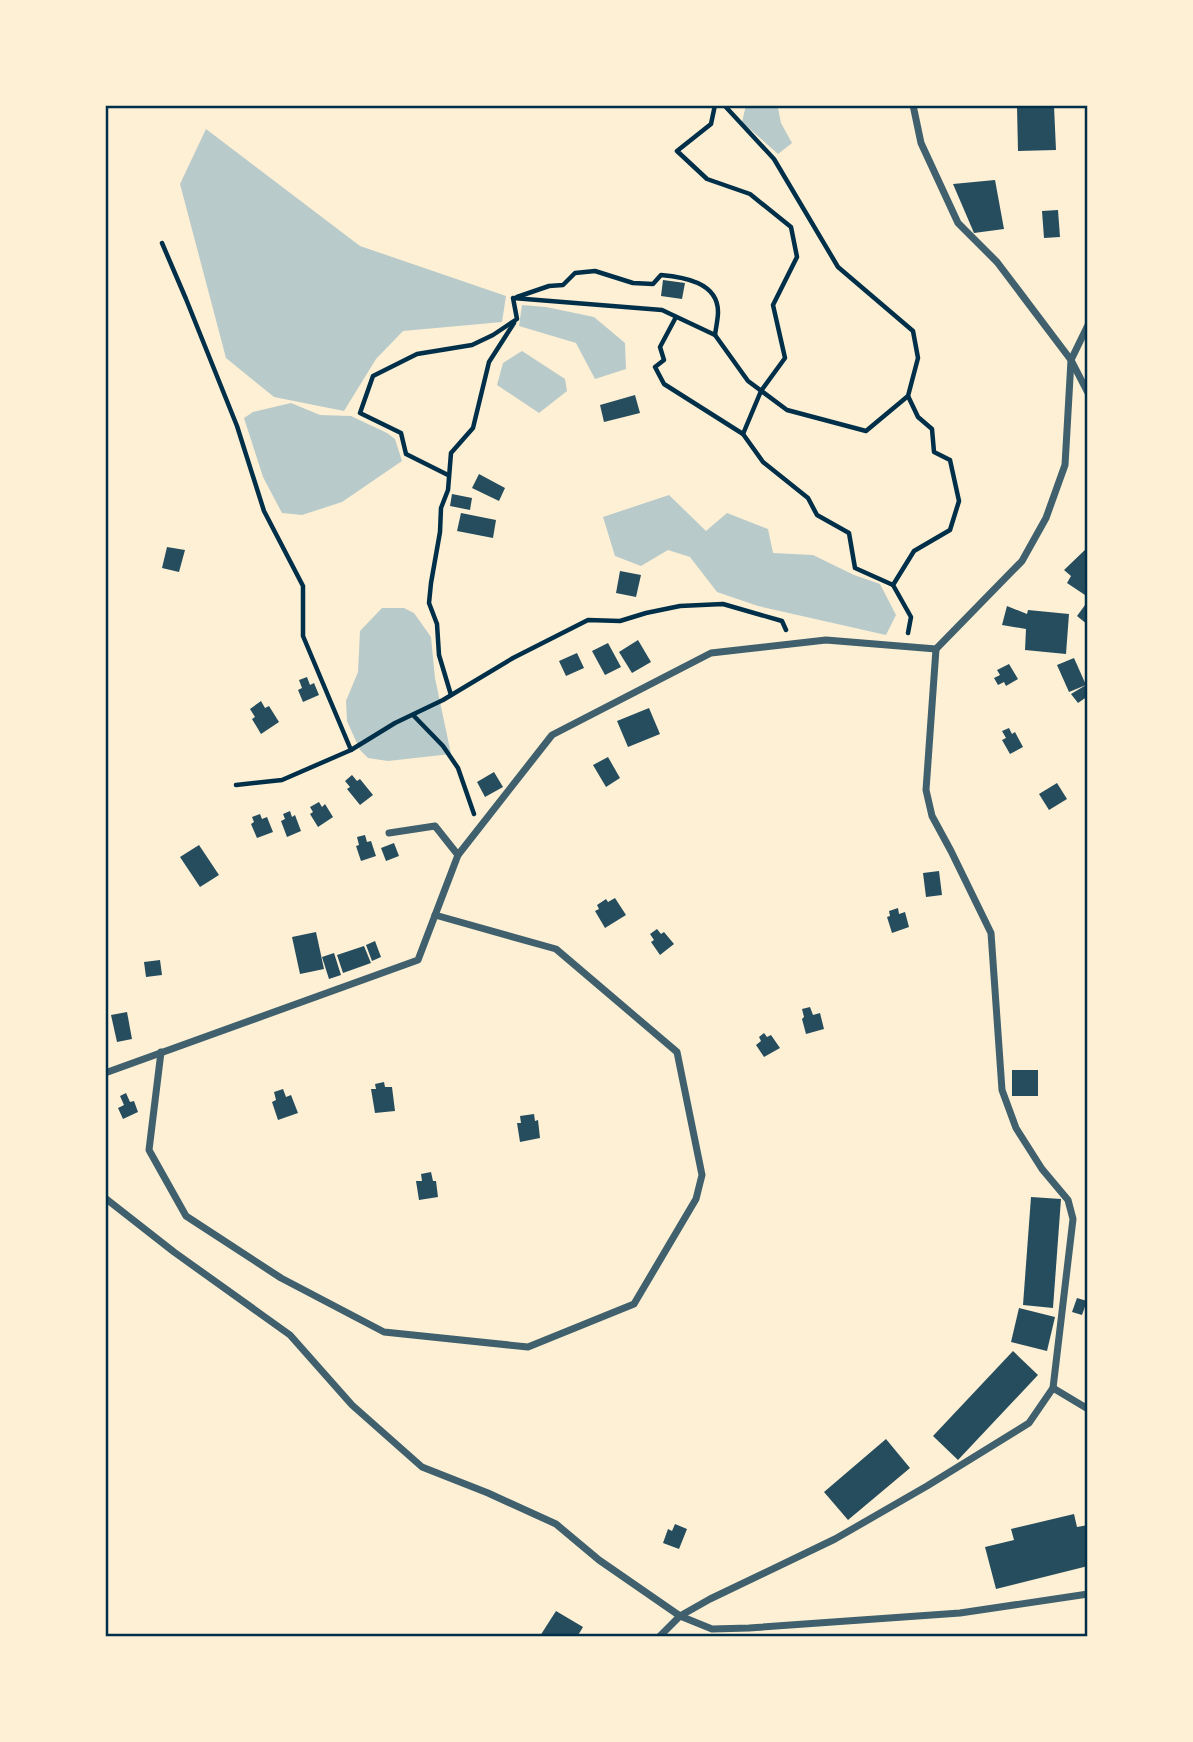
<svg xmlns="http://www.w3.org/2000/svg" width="1193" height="1742" font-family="Barlow,sans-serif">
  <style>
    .green { fill: #b9caca }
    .building { fill: #264d5e }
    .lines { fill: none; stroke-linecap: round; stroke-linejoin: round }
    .path { stroke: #003049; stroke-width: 4.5 }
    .minor { stroke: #3f606c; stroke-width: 7 }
    .neatline { fill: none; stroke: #003049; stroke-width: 2.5 }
  </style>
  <rect width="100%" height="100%" fill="#fdf0d5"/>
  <g class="green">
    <path d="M746,105H781L778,108L781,123L792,143L778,154L742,122Z"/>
    <path d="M206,129L360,246L506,296L502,322L403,331L376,359L344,411L274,397L226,358L180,184Z"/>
    <path d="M522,305L546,307L594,317L625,343L626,369L595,379L576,343L519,326Z"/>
    <path d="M522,351L565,379L567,391L539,413L497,385L503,363Z"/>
    <path d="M291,403L320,415L351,416L387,433L395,439L402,461L342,502L302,515L282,513L263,477L244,418L253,412Z"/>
    <path d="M669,495L706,531L727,513L768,529L773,553L813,555L854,575L880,584L896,615L886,635L758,606L717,592L690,557L668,550L641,566L615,556L603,517Z"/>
    <path d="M382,608H404L414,613L431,637L435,678L451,754L388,761L368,758L360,750L347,721L346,701L358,672L360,631Z"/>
  </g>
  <g class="building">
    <path d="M1054,106L1056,150L1018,151L1017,107Z"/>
    <path d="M995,180L1004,229L974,233L953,184Z"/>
    <path d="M1058,210L1060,237L1044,238L1042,211Z"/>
    <path d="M663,280L685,283L682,299L661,296Z"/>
    <path d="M635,395L640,413L604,422L600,405Z"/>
    <path d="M479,474L505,488L499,501L472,488Z"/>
    <path d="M452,494L472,498L470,510L450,506Z"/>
    <path d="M461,513L496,520L493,538L457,531Z"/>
    <path d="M167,547L185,550L179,572L162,568Z"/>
    <path d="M1088,547V597L1067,583L1071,576L1064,570Z"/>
    <path d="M620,571L641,575L636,597L616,593Z"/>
    <path d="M1088,601V625L1077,616Z"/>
    <path d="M1007,606L1027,614L1028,610L1069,614L1066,654L1025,650L1026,629L1002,625Z"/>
    <path d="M638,640L651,662L632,673L619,652Z"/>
    <path d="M608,643L621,667L605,675L592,651Z"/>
    <path d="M577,653L584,668L566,676L559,661Z"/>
    <path d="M1074,658L1086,685L1069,692L1057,665Z"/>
    <path d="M1009,664L1018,679L1006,686L1004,682L998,685L994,678L1000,675L997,670Z"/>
    <path d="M307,677L310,685L314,683L319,695L303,702L298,690L302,688L299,680Z"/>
    <path d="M1086,685L1088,689V696L1078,703L1071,694Z"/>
    <path d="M261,701L265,708L269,706L279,722L261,734L252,719L255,717L250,709Z"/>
    <path d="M649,708L660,734L628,747L617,721Z"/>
    <path d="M1009,728L1012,734L1015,732L1023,747L1010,754L1002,740L1006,738L1002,731Z"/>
    <path d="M608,757L620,778L606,787L593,765Z"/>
    <path d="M494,772L503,787L485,797L477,782Z"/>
    <path d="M352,775L357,781L360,779L373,795L360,805L347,789L350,787L345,781Z"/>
    <path d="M1057,783L1067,799L1049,810L1039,794Z"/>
    <path d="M319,802L322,807L325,804L333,817L318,827L310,814L313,812L310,807Z"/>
    <path d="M290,811L292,817L295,815L301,831L287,837L281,821L285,819L283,814Z"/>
    <path d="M260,814L262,819L267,817L273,832L257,838L251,824L254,822L252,817Z"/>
    <path d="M365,835L367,842L371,841L376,856L361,861L356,846L359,845L357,837Z"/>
    <path d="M394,843L399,856L386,861L381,848Z"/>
    <path d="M199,845L219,875L200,887L180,857Z"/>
    <path d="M939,871L942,895L926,897L923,873Z"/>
    <path d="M615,898L626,915L605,928L595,911L599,909L597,905L606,899L608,902Z"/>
    <path d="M898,908L899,914L905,912L909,927L892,933L887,917L890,916L889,911Z"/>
    <path d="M657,929L661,934L664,932L674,944L660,955L651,942L654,940L650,934Z"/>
    <path d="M316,932L324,969L300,974L292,937Z"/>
    <path d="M375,941L381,957L372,961L366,945Z"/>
    <path d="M364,946L371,963L343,973L337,955Z"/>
    <path d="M334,953L341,975L329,979L322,957Z"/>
    <path d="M160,960L162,975L146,977L144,962Z"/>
    <path d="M810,1007L813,1015L820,1013L824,1029L806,1034L802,1019L804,1017L802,1009Z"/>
    <path d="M127,1012L132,1039L117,1042L111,1015Z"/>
    <path d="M764,1033L767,1037L771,1035L780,1048L764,1057L756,1045L761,1041L759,1037Z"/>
    <rect x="1012" y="1070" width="26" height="26"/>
    <path d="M384,1082L385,1087H392L395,1111L375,1113L371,1089H376L375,1084Z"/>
    <path d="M283,1089L286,1097L291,1095L298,1113L278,1120L272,1102L276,1100L274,1092Z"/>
    <path d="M126,1093L130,1102L134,1101L138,1112L123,1119L118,1108L124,1105L120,1096Z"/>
    <path d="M534,1114L535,1121L538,1120L540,1138L520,1142L517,1123H521L520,1116Z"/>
    <path d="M431,1172L433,1181H436L438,1197L419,1200L416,1181H422L421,1174Z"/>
    <path d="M1031,1197L1061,1199L1053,1308L1023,1305Z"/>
    <path d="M1077,1298L1087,1301L1082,1315L1072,1312Z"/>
    <path d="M1019,1308L1055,1317L1047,1351L1011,1342Z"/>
    <path d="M1013,1351L1038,1375L958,1460L933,1436Z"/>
    <path d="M886,1439L910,1468L848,1520L824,1492Z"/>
    <path d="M1074,1514L1077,1527L1088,1525V1566L996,1589L985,1547L1014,1540L1011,1529Z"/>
    <path d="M675,1524L687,1529L679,1549L663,1543L668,1529L672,1531Z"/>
    <path d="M556,1611L583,1627L577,1637H542L540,1636Z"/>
  </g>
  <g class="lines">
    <g class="path">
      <path d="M715,105L711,124L677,151L707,179L750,194L791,227L797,257L773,305L785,358L761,391L743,434"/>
      <path d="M162,243L186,299L237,426L264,511L303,586V636L351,750"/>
      <path d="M517,297L549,286L563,285L575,273L595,271L633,283L653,284L661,275C683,277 718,282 718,312C718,319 716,327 715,335"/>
      <path d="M676,317L660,347L664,360L655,367L664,384L743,434L763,462L808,498L817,515L849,533L855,568L893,585"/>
      <path d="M448,475L406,454L401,433L360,413L373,376L417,354L472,345L493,335L517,319L513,298L662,310L715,335L748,381L787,410L866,431L908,396L918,358L913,331L838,267L774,159L724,105"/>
      <path d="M908,633L911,617L893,585L914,551L950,530L959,501L950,460L934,452L932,429L918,417L908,396"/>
      <path d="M451,695L439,655L437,624L429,603L431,583L440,532L441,508L448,490L451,453L473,428L489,362L514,323"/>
      <path d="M413,715L443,746L458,768L474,814"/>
      <path d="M236,785L282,780L351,750L395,723L443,700L513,658L588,620L620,621L646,613L680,606L723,604L782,621L786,630"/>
    </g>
    <g class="minor">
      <path d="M913,105L921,143L958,223L997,262L1071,360L1088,393"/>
      <path d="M389,833L435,826L458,855"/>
      <path d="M161,1052L149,1150L186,1216L281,1278L384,1332L528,1347L634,1304L696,1199L702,1175L677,1052L556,949L435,915"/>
      <path d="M105,1073L418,960L458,855L552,735L711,653L826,640L936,649L1022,561L1046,518L1065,465L1071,360L1088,325"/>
      <path d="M105,1198L174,1252L290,1335L352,1405L422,1467L488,1493L556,1524L599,1560L680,1616L712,1629L749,1628L960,1613L1088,1594"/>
      <path d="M1053,1388L1088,1409"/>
      <path d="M659,1637L680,1616L710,1599L835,1539L927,1486L1029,1423L1053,1388L1073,1219L1068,1200L1042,1169L1016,1128L1002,1090L991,933L951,851L932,816L926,790L936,649"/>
    </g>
  </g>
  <rect width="1193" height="1742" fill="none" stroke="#fdf0d5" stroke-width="214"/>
  <rect x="107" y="107" width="979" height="1528" class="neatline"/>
</svg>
